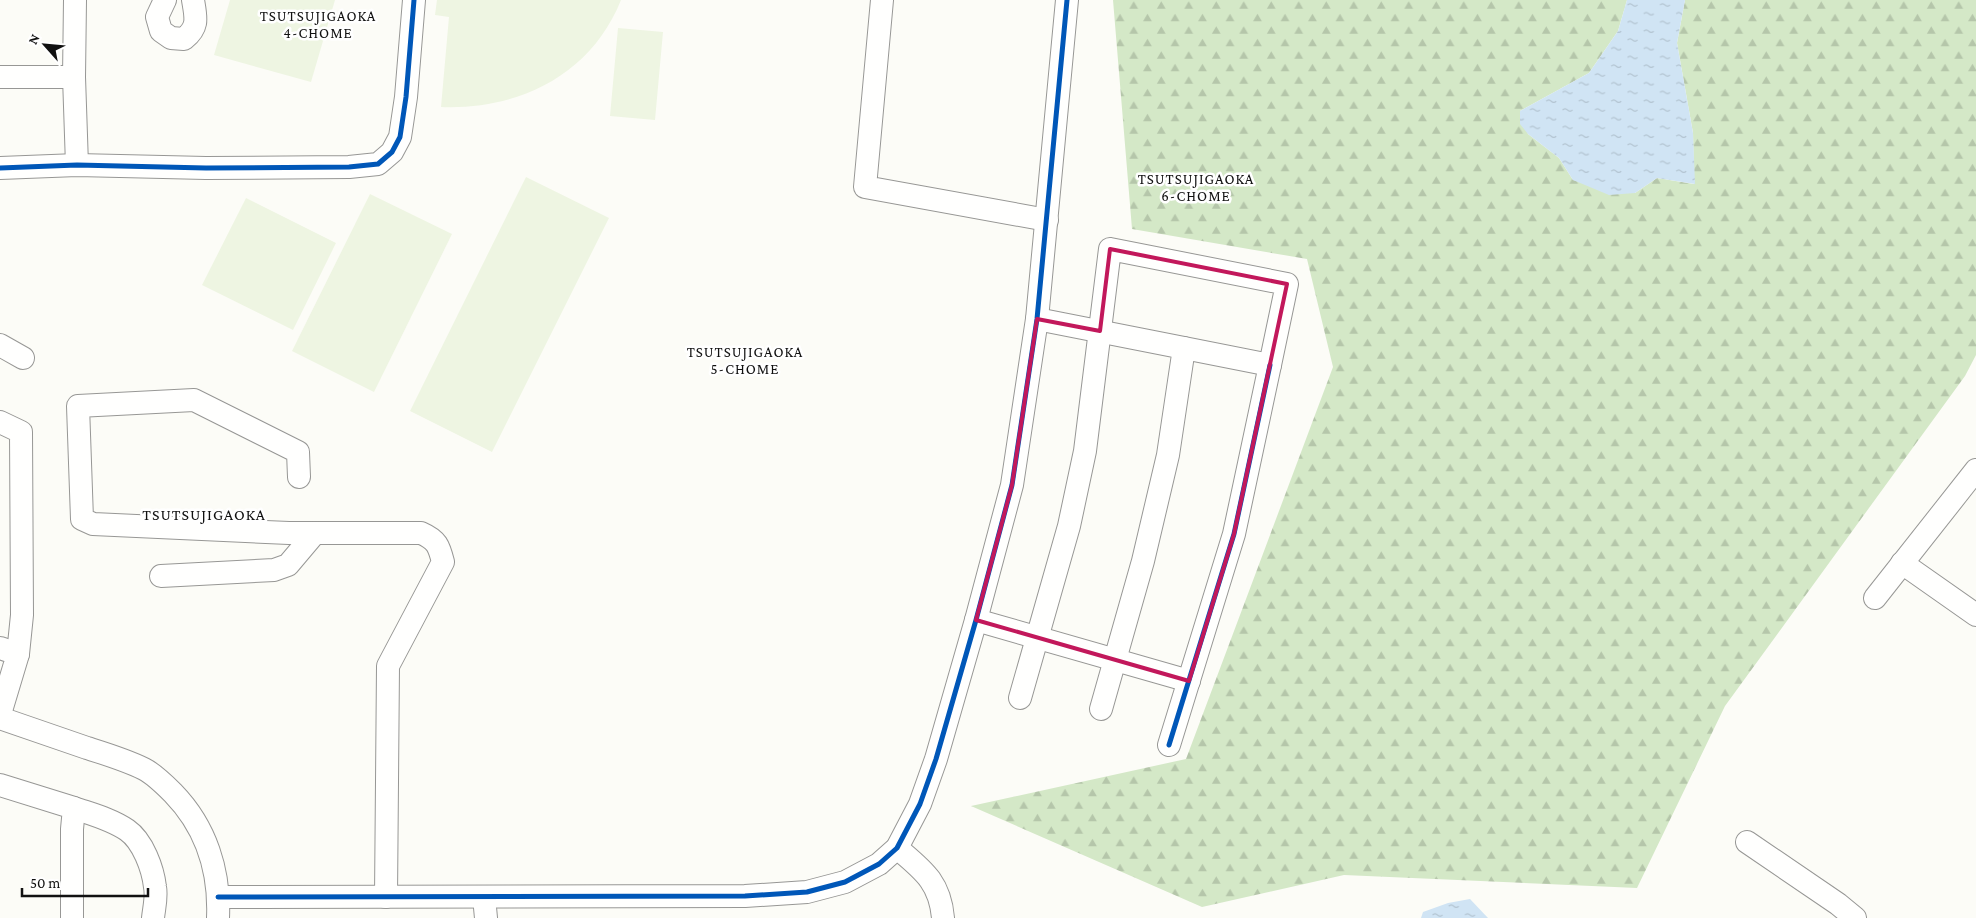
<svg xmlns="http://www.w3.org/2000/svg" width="1976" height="918" font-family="'Crimson Pro',serif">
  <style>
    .forest { fill: url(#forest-firs) }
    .pitch { fill: #eef5e2 }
    .water { fill: url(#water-ripples) }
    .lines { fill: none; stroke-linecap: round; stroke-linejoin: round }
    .minor-casing { stroke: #979795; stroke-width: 24 }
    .minor { stroke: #fffffe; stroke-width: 22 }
    .cycleway-casing { stroke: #fff; stroke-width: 8 }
    .cycleway { stroke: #0057b8; stroke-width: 5 }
    .marked { fill: none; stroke: #c2185b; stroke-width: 4; stroke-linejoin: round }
    .labels { text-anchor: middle; stroke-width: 5; stroke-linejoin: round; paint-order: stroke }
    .neighbourhood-label { font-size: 15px; letter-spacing: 1px; fill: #111; stroke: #fff }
    .quarter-label { font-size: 16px; letter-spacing: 1px; fill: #111; stroke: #fff }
  </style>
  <defs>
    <pattern id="forest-firs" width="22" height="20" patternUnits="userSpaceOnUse" patternTransform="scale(1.25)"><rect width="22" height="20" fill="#d4e8c7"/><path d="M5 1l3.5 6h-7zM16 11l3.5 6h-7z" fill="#b5c6aa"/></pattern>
    <pattern id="water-ripples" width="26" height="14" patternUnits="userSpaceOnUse" patternTransform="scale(1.25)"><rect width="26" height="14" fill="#d0e4f4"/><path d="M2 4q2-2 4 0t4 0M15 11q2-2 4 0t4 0" fill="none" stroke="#b2c3d0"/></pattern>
  </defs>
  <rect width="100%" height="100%" fill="#fcfcf7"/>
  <path class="forest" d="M1113,0H1627L1618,31L1589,73L1520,111L1528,134L1559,158L1573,180L1635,193L1657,178L1694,184L1693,133L1677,43L1685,0H1976V355L1965,376L1725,706L1637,888L1344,875L1202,907L971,806L1186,759L1333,367L1307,259L1132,229Z"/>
  <g class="pitch">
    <path d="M230,0H335L311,82L214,55Z"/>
    <path d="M437,0H621C591,75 519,110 441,107L449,17L435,15Z"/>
    <path d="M618,28L663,32L655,120L610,116Z"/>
    <path d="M526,177L609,218L492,452L410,411Z"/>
    <path d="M370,194L452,234L374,392L292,351Z"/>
    <path d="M246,198L336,243L293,330L202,285Z"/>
  </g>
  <g class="water">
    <path d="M1627,0H1685L1677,43L1693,133L1695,184L1657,178L1635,193L1609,195L1573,180L1559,158L1528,134L1520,124V111L1589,73L1618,31Z"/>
    <path d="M1470,899L1488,918H1421L1423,912L1448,903Z"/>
  </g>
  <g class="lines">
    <g class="minor-casing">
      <g id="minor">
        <path d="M75,0L74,77L77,165"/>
        <path d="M165,0L157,17L161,31L171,38L184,39C199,27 196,18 193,0"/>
        <path d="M882,0L865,187L1047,220"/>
        <path d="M0,77H74"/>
        <path d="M0,168L77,165L206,168L349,167L378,164L392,152L400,137L406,97L414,0"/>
        <path d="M1037,319L1184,348L1168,455L1143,561L1101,709"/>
        <path d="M0,345L23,358"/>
        <path d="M0,422L21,432L22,615L18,654"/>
        <path d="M299,477L298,452L194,400L78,406L82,519L93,524L289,533H421C437,540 439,546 443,562L388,666L386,897"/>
        <path d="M1902,563L1976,615"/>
        <path d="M161,576L274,570L288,565L315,533"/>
        <path d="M1875,598L1976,470"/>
        <path d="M976,620L1189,681"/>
        <path d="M0,648L18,654L0,714"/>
        <path d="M1020,698L1069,526L1085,451L1110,249L1287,284L1270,365L1184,348"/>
        <path d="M0,718C29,728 58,738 87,748C106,754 126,760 144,769C154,774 165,785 173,793C206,827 220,871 218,918"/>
        <path d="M1169,745L1234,534L1270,365"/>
        <path d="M0,785L74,808L72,829V918"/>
        <path d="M74,808C91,814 111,819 127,830C143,841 153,869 155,887C157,897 154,908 153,918"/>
        <path d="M1747,842L1838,904L1855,918"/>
        <path d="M897,848C923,870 940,882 943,918"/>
        <path d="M218,897L745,896L807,892L845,882L879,864L897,848L920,804L936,759L976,620L1012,485L1037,319L1067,0"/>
        <path d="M484,897L486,918"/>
      </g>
    </g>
    <use href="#minor" class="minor"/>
    <g class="cycleway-casing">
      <g id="cycleway">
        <path d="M0,168L77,165L206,168L349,167L378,164L392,152L400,137L406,97L414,0"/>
        <path d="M1169,745L1234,534L1270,365"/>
        <path d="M218,897L745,896L807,892L845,882L879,864L897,848L920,804L936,759L976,620L1012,485L1037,319L1067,0"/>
      </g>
    </g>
    <use href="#cycleway" class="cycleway"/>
  </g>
  <path class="marked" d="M1110,249L1287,284L1234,534L1189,681L976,620L1012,485L1037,319L1100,331Z"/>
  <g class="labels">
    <g class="neighbourhood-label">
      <text x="318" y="21">TSUTSUJIGAOKA<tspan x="318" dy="17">4-CHOME</tspan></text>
      <text x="1196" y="184">TSUTSUJIGAOKA<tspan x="1196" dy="17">6-CHOME</tspan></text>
      <text x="745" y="357">TSUTSUJIGAOKA<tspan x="745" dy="17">5-CHOME</tspan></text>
    </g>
    <g class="quarter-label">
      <text x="204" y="520">TSUTSUJIGAOKA</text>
    </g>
  </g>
  <g transform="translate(45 45) rotate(297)" stroke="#ffffff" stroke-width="4" paint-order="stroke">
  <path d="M0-4L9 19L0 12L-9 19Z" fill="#111111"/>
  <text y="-8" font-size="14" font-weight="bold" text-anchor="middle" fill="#111111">N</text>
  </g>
  <path d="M22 888v8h126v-8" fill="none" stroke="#111111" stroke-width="2.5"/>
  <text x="30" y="888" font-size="15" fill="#111111" stroke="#ffffff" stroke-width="4" paint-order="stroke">50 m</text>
</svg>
